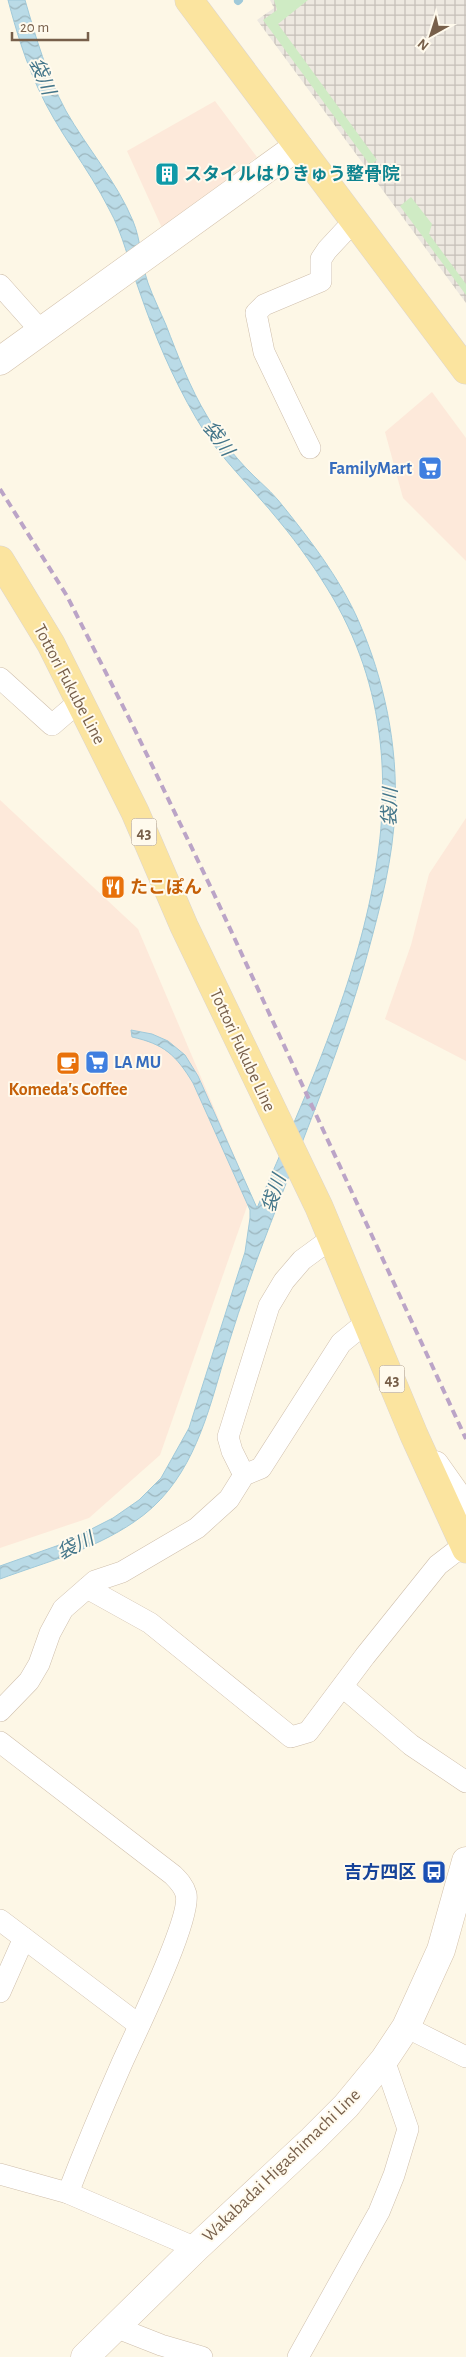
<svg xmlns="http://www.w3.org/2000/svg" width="466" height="2357" font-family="'Alegreya Sans','Noto Sans JP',sans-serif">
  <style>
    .commercial { fill: #fde9da }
    .industrial { fill: url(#industrial-grid) }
    .green { fill: #cfebc4 }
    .water { fill: url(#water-waves); stroke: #a0c9d9 }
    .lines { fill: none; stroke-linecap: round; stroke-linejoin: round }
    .stream { stroke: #a0c9d9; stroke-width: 8 }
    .street-casing { stroke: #cfbfac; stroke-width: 22 }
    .secondary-casing { stroke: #d4c2ac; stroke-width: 29 }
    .primary-casing { stroke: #dcd5d0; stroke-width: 29 }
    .street { stroke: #fff; stroke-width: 21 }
    .secondary { stroke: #fff; stroke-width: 28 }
    .primary { stroke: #fbe49f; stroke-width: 28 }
    .rail { stroke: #bba4c7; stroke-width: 4; stroke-dasharray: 8 5; stroke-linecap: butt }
    .labels { text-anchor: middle; stroke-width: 4; stroke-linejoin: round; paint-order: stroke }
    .shield { fill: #fffaed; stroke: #a08e7b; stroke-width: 1 }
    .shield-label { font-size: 16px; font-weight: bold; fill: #775f4a }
    .culture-label { font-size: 18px; font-weight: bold; fill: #0d838f; stroke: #fffaed; text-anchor: start }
    .shop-label { font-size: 18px; font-weight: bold; fill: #366cbe; stroke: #fffaed; text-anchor: end }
    .street-label { font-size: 18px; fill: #775f4a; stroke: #fffaed }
    .food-label { font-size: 18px; font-weight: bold; fill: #c56008; stroke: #fffaed; text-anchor: start }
    .transit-label { font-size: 18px; font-weight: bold; fill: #164399; stroke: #fffaed; text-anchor: end }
    .water-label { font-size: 19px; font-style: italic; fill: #44768a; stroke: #fffaed }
  </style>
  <defs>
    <pattern id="industrial-grid" width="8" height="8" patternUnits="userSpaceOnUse" patternTransform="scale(1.25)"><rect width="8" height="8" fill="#ede8e0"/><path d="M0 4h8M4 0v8" fill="none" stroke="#c5bfb8"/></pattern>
    <pattern id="water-waves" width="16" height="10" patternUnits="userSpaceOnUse" patternTransform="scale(1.25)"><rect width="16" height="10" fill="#badbe7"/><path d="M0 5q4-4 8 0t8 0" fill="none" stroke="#9cb5bd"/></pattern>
  </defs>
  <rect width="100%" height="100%" fill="#fdf7e6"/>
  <g class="commercial">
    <path d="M215,101L257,157L162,228L127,151Z"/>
    <path d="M432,392L466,438V561L403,498L385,432Z"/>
    <path d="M0,800L138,929L251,1195L160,1455L89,1518L0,1548Z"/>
    <path d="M466,818V1061L385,1019L411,945L429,874Z"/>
  </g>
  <path class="industrial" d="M270,0H466V303L257,20L274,8Z"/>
  <g class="green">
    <path d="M274,0H308L278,24L377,160L370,165L263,20L277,10Z"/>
    <path d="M411,197L432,224L429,234L466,284V295L400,206Z"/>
  </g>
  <path class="water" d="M8,0H25C36,38 47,76 66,111C87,148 117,182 133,221C141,240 141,263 148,283C153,297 160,311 166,325C178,356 190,388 207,416C218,435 231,452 246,468C256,479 268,488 278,500C308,537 340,578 359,622C384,679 398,746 395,809C393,859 381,904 368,952C339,1058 294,1159 256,1262C244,1296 232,1331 222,1366C205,1425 188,1486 134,1522C93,1550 46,1562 0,1579V1566L62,1544L113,1518L139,1500L161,1478L189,1428L245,1252L250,1218V1210L193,1083C176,1055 164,1044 132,1037L131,1030L152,1034L168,1041L185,1055L198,1076L257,1208C338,1020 448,796 333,598C317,571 299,545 279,521C251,486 219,458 196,418C172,377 154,334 139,290C129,263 123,234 109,209C88,167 57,131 38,88C25,60 16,30 8,0Z"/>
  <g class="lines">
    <path class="stream" d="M238,1L239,0"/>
    <g class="street-casing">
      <g id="street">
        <path d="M0,285L41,331"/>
        <path d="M310,448L264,352L256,313L264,305L321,281V259L327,250L353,222"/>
        <path d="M0,678L52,725L81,700"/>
        <path d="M244,1475L232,1451L228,1437L269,1306L284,1281L302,1260L332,1238"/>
        <path d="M87,1588L150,1623L291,1737L308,1732L365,1656L438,1565L464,1545"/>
        <path d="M343,1687L411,1745L466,1782"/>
        <path d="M0,1711L29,1681L39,1664L50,1633L63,1609L95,1581L122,1572L197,1528L229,1499L244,1475L261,1468L341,1343L368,1321"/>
        <path d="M0,1742L173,1875C178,1880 184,1886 186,1894C192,1918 135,2034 122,2063C103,2106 85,2149 68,2193"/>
        <path d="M0,1920L139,2025"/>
        <path d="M0,1992L24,1938"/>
        <path d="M406,2027L466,2057"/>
        <path d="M0,2174L68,2193L196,2248"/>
        <path d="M115,2327L161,2345L202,2357"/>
        <path d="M298,2357L379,2212L394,2175L408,2129L384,2060"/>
      </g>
    </g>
    <g class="secondary-casing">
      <g id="secondary">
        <path d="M0,361L298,146"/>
        <path d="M435,1465L466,1509"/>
        <path d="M85,2357L196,2248L312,2140L346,2106L384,2060L406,2027L441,1950L466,1861"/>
      </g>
    </g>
    <g class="primary-casing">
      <g id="primary">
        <path d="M189,0L466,370"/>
        <path d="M0,560L51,644L135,812L184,926L319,1207L414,1435L466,1549"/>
      </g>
    </g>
    <use href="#street" class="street"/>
    <use href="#secondary" class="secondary"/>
    <use href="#primary" class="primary"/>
    <path class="rail" d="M0,489L67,596L135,730L214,894L466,1439"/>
  </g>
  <defs>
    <g id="building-square" transform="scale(1.25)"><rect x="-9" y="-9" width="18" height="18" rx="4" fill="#0f9aa8" stroke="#fffaed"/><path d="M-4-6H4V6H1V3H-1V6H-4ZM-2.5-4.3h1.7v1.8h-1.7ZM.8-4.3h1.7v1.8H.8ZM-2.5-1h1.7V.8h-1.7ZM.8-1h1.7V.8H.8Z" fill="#fff"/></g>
    <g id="supermarket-square" transform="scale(1.25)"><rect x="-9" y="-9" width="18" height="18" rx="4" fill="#3f7fe0" stroke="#fffaed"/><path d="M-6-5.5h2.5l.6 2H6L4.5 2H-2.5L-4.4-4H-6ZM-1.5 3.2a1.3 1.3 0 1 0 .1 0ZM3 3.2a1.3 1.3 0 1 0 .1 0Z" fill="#fff"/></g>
    <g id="restaurant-square" transform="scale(1.25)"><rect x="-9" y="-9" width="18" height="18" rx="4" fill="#e8710a" stroke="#fffaed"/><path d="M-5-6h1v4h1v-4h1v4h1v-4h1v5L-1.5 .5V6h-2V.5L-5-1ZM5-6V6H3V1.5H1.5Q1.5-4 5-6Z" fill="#fff"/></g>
    <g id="cafe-square" transform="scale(1.25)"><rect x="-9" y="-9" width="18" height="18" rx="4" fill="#e8710a" stroke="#fffaed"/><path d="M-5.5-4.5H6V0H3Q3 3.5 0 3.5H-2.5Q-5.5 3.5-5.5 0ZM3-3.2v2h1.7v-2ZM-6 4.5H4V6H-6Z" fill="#fff"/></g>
    <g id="bus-square" transform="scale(1.25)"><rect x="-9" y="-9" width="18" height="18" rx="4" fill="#1a4fb4" stroke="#fffaed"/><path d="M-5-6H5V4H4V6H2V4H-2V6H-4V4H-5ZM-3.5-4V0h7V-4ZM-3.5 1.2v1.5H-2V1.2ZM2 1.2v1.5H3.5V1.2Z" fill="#fff"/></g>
  </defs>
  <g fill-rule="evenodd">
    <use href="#building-square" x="167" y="174"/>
    <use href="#supermarket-square" x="430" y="468"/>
    <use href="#restaurant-square" x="113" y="887"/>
    <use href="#supermarket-square" x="97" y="1062"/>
    <use href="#cafe-square" x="68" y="1063"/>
    <use href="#bus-square" x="434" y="1872"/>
  </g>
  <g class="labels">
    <g class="shield">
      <rect x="131.5" y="818.5" width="25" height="27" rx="4"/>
      <rect x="379.5" y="1365.5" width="25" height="27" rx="4"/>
    </g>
    <g class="shield-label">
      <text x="144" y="838">43</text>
      <text x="392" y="1385">43</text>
    </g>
    <g class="culture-label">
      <text x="184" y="180">スタイルはりきゅう整骨院</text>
    </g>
    <g class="shop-label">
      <text x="412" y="474">FamilyMart</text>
      <text x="114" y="1068" text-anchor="start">LA MU</text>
    </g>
    <g class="street-label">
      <text transform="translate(70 684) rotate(62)" y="6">Tottori Fukube Line</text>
      <text transform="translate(243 1050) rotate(65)" y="6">Tottori Fukube Line</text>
      <text transform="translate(281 2165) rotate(-44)" y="6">Wakabadai Higashimachi Line</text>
    </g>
    <g class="food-label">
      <text x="130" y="893">たこぽん</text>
      <text x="68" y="1095" text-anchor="middle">Komeda's Coffee</text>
    </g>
    <g class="transit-label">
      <text x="416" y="1878">吉方四区</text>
    </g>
    <g class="water-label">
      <text transform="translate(43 76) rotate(67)" y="7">袋川</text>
      <text transform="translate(219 438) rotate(54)" y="7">袋川</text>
      <text transform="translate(389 807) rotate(-88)" y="7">袋川</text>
      <text transform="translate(273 1193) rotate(-71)" y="7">袋川</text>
      <text transform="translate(75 1545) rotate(-26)" y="7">袋川</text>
    </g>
  </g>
  <g transform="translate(431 35) rotate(219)" stroke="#fffaed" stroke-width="4" paint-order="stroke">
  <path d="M0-4L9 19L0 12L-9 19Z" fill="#775f4a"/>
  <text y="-8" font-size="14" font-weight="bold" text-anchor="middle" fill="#775f4a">N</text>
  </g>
  <path d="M12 32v8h76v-8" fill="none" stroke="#775f4a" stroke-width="2.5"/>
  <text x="20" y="32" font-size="15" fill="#775f4a" stroke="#fffaed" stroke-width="4" paint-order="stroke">20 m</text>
</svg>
